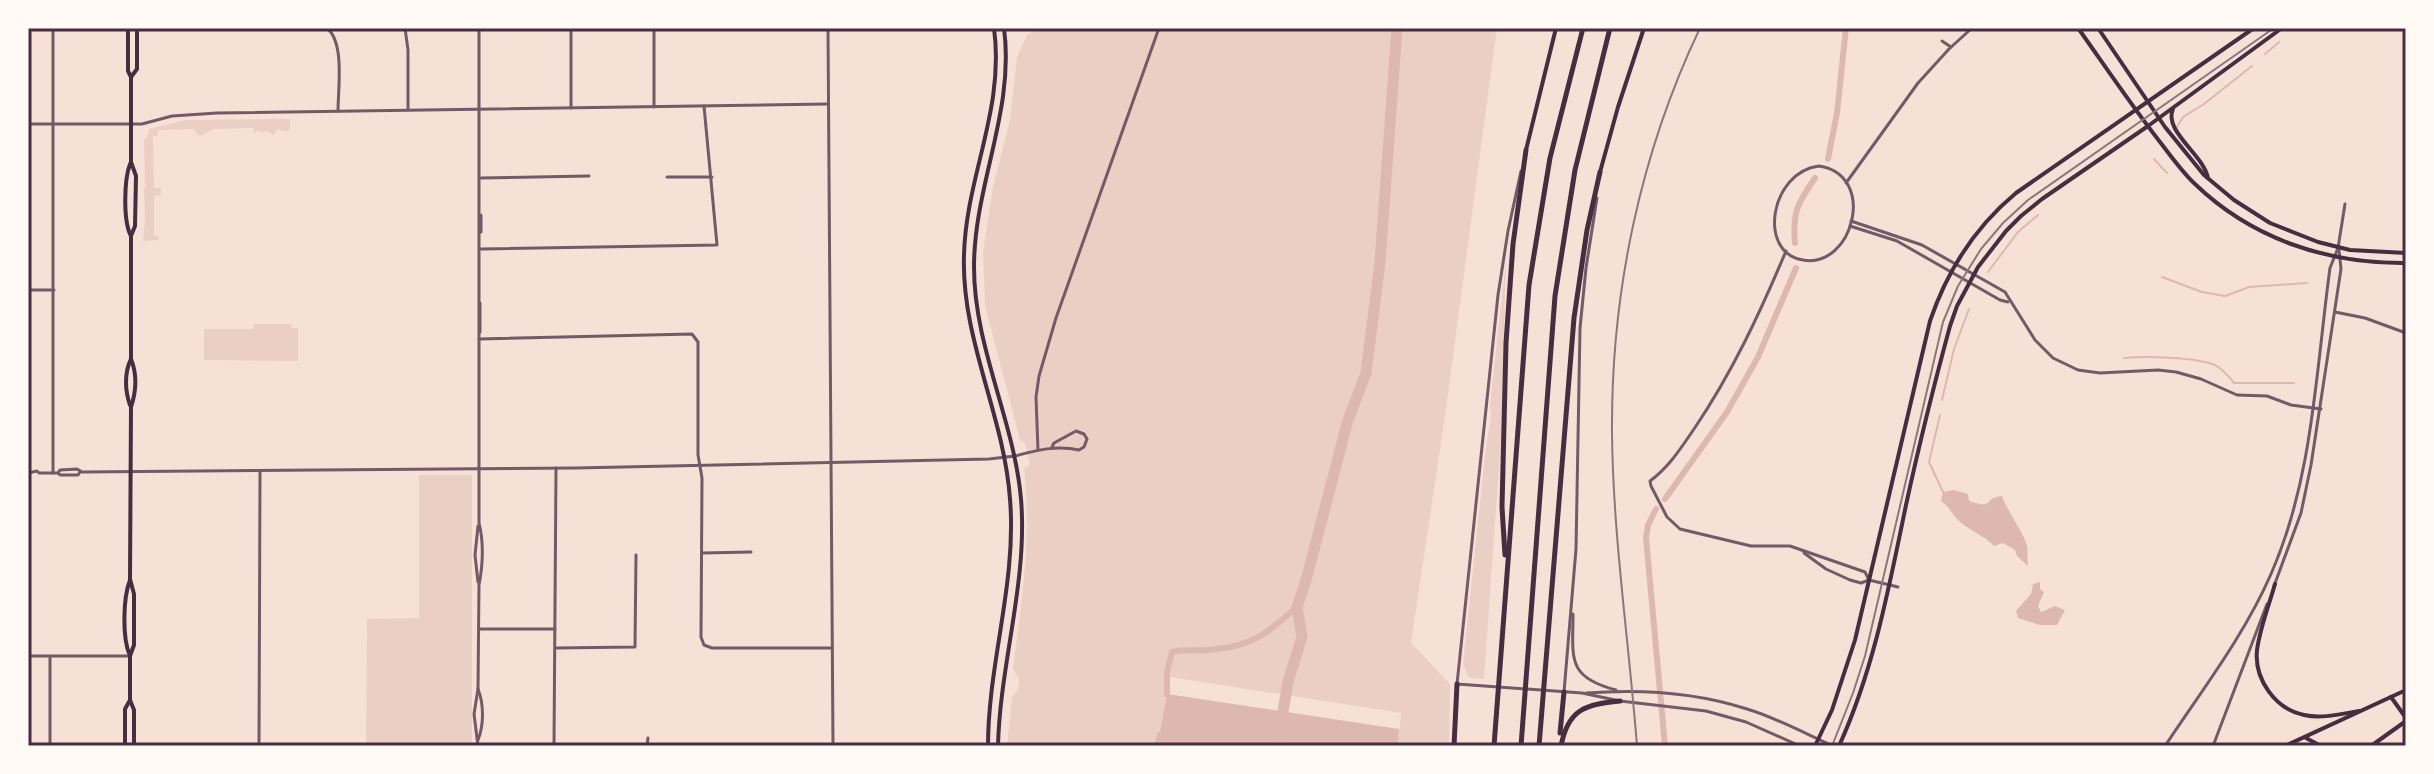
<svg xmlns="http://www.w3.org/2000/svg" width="2434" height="774" font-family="Montserrat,sans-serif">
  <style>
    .green { fill: #ebcfc5 }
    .water { fill: #dcb8b0 }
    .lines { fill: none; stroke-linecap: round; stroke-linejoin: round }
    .stream { stroke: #dcb8b0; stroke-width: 2 }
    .canal { stroke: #dcb8b0; stroke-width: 6 }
    .river { stroke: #dcb8b0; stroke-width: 11 }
    .minor { stroke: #755966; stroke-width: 3 }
    .tertiary { stroke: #755966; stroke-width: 3 }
    .secondary { stroke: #4a2c40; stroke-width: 4 }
    .primary { stroke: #4a2c40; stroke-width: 4 }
    .motorway { stroke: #4a2c40; stroke-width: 5 }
    .tram { stroke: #8f747c; stroke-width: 2 }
    .rail { stroke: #8f747c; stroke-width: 2 }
    .neatline { fill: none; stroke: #4a2c40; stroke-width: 3 }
  </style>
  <rect width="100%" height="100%" fill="#f7e1d7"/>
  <g class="green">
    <path d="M1107,28H1497L1445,416L1411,643L1450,684L1449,746H1398L1401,713L1170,677L1160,733H1157L1154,746H1007L1012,698L1018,689L1019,680L1013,668C1022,599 1032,537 1024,468L1030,465L1025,443L1020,440L985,306L983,252L993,187L1010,120L1017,57L1027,35L1036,30Z"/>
    <path d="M290,119V129L286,132L277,129L274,135L267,131L261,133L258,130L254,134L253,128L215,129L199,136L194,129L158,130V136H153L154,188H161V195L154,196V235L158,236V240L143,241L145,219L144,188L147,187L145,185L144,139L147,138L149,129L185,120Z"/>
    <path d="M1506,260L1501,437L1484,679L1469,678L1463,664L1486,447L1491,416L1490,405Z"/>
    <path d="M254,324H291L292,328H298V361L204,360V329H253Z"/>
    <path d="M419,475H472V746H366L367,619L419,618Z"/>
  </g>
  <g class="water">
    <path d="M1954,490L1968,494L1969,501C1996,510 1982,498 2002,496C2006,509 2024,533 2027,546C2028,552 2027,559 2028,566L2017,556L2015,550L2003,543L1994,546C1984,535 1970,531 1959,521C1952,514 1949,506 1941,501L1943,492Z"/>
    <path d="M2040,582V589L2044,592L2038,606L2041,612L2055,606L2065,610L2057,625H2040L2018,618L2016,611L2031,594L2033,584Z"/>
    <path d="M1167,694L1399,729L1398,746H1154L1157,733L1160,732Z"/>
  </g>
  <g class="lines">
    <g class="stream">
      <path d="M2265,54L2279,42"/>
      <path d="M2177,127L2183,117L2204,104L2252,66"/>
      <path d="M2154,159L2167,173"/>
      <path d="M1988,272L2018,232L2038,215"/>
      <path d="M2162,277L2202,292L2225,296L2249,287L2307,283"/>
      <path d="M2124,358C2145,356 2195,357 2215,365C2223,369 2229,377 2234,383H2294"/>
      <path d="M1942,400L1954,349L1969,309"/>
      <path d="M1940,415L1929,462L1943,492"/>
    </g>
    <g class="canal">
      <path d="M1828,159L1837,113L1846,28"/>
      <path d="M1795,243C1792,212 1798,203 1815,178"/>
      <path d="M1665,499L1727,412L1758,357L1796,268"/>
      <path d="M1656,509L1648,525L1646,538L1665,746"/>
      <path d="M1167,694V672L1172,652C1183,649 1197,651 1209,650C1252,647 1266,634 1297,607"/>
    </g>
    <path class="river" d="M1277,746L1288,682L1302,637L1297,607L1306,580L1348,420L1366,373L1380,262L1397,28"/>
    <g class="minor">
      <path d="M327,28C345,43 338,89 338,111"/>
      <path d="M405,28L408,50V110"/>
      <path d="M654,28V107"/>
      <path d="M1942,41L1951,47"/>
      <path d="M571,108V28"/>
      <path d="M28,124H142L172,116L217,113L828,104"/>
      <path d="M1819,166C1878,175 1853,269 1803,260C1757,253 1770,172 1819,166Z"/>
      <path d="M667,177H712"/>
      <path d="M481,178L589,176"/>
      <path d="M1846,183L1918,83L1949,49L1972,28"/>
      <path d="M1851,221L1922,245L2005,292L2035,340L2053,358L2078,370L2100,373L2158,370L2176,372L2201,379L2237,395L2267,396L2291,405L2321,409"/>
      <path d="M1850,226L1897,241L2000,300L2008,302"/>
      <path d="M481,232V215"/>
      <path d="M2338,248L2345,204"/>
      <path d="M481,249L717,245L704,106"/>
      <path d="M1786,251C1760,313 1732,373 1694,429C1681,448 1669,467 1650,481L1651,486L1667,517L1680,529L1751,546H1790L1865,572L1869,580"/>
      <path d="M28,290H54"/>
      <path d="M2335,312L2365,318L2406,333"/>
      <path d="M480,332V303"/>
      <path d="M479,339L692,334L698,342V455L702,478L701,637L704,645L712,648H832"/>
      <path d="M1038,450L1036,397L1039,376L1056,318L1159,28"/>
      <path d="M1015,456C1037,450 1057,445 1079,450L1084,447L1087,439L1084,434L1076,431L1054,443L1052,447"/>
      <path d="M53,473V28"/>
      <path d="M703,553L751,552"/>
      <path d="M1804,553L1826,569L1850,580L1861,583L1869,580L1898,587"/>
      <path d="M478,582L475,555L478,526"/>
      <path d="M479,629H555"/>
      <path d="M555,648L635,647L636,555"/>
      <path d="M28,656H130"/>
      <path d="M478,689C484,704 484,725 478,740"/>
      <path d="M50,746V658"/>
      <path d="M259,746L260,472"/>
      <path d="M478,746L474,714L478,689L479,585C483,564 484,543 479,523V28"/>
      <path d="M554,746L556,468"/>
      <path d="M647,746L648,738"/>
    </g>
    <g class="tertiary">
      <path d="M828,28L833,746"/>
      <path d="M1521,171L1508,231L1498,295L1457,684L1582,693L1620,701L1706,711L1746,722L1800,746"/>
      <path d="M28,473L37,471L39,473H58L60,475H78L80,472"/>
      <path d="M58,473L60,470L77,469L82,472L575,468L989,459L1015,456"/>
      <path d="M2274,586L2301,513L2311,465L2341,269L2339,250"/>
      <path d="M1573,614C1573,658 1566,677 1616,690"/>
      <path d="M1564,692L1576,549L1580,328L1586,268L1597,198"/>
      <path d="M1586,693C1640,689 1695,692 1747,709C1777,718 1804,733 1833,746"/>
      <path d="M2165,746C2202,690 2244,636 2271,574C2313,479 2316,370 2330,268L2338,248"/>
      <path d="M2213,746L2267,604"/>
    </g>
    <g class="secondary">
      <path d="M2078,28C2105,66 2131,105 2160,142C2171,156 2182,172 2195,184C2252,239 2328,264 2406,263"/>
      <path d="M2098,28L2165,127L2204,175L2234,200L2270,223L2318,242L2350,250L2406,253"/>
      <path d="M1526,150L1556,28"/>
      <path d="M1600,172L1618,107L1644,28"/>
      <path d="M988,746C988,663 1017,582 1010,499C1004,415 961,339 964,255C966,176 1005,110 994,28"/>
      <path d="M998,746C1000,663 1028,581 1021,499C1014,420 974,347 974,267C974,185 1015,111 1004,28"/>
    </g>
    <g class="primary">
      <path d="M131,77L137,69V28"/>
      <path d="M2173,109C2163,131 2204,155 2208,178"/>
      <path d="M130,164C124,180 123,221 131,236"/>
      <path d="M130,405C125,391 124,373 131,359"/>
      <path d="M130,580C123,598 122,638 130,656"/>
      <path d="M2275,584C2269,605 2260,628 2257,650C2254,679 2275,709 2304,715C2322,719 2341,714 2359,711"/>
      <path d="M2391,697L2406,718"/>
      <path d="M130,700L134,710V746"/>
      <path d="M2306,738L2321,746"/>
      <path d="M125,746V709L130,700V656L134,645V594L130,579L131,407C136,392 137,374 131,359V236L135,226L136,176L131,162V77L128,71V28"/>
      <path d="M1815,746L1832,710L1855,640L1930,321C1947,271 1975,227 2016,193L2254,28"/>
      <path d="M1839,746C1874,669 1889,587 1906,505C1919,445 1934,385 1950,326L1957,306L1978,267L2006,231L2021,216L2042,199L2148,126L2282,28"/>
      <path d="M2285,746L2406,690"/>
      <path d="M2371,746L2406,721"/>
    </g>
    <g class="motorway">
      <path d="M1505,555L1502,507L1506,343L1513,244L1526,150"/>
      <path d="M1560,733L1564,692"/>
      <path d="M1454,746L1457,684"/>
      <path d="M1494,746L1529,285L1550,158L1583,28"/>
      <path d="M1521,746L1555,296L1575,170L1610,28"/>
      <path d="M1539,746L1574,318L1587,230L1600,172"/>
      <path d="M1561,746C1568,709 1586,704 1620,701"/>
    </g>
    <path class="tram" d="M1832,746L1853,693L1865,656L1943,322L1958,286L1981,249L2003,223L2028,200L2274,28"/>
    <path class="rail" d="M1637,746C1629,642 1613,537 1612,432C1611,293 1640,154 1700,28"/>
  </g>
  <rect width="2434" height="774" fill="none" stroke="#fffaf5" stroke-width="60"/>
  <rect x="30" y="30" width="2374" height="714" class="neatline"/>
</svg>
